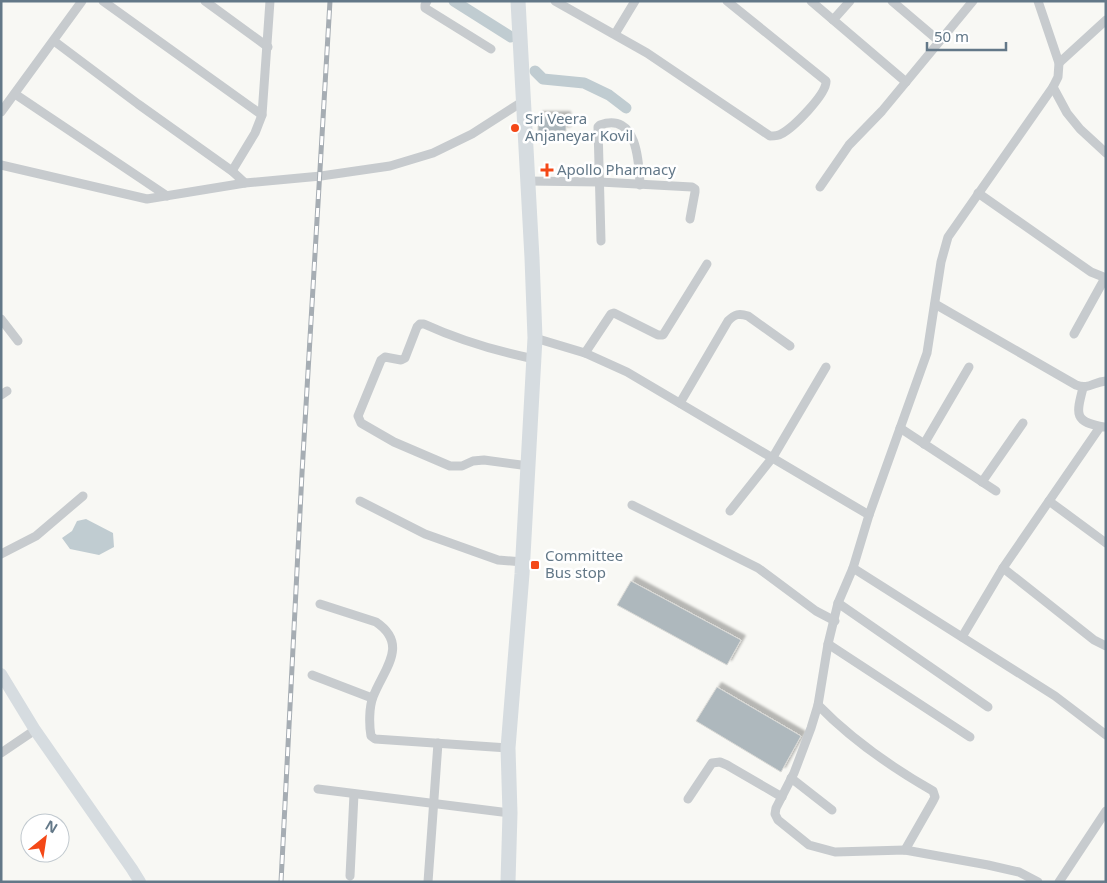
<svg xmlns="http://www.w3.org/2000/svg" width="1107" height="883" font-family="'Noto Sans',sans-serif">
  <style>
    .water { fill: #c0ccd1 }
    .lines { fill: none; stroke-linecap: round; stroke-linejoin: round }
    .canal { stroke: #c0ccd1; stroke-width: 11 }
    .building { fill: #aeb8bd; stroke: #d9d9d6; filter: url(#shadow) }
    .street { stroke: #c7cbce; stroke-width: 9 }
    .secondary { stroke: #d6dce0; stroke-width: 12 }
    .highway { stroke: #d6dce0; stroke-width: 15 }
    .rail-casing { stroke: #a6adb3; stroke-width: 5 }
    .rail { stroke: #fff; stroke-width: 3; stroke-dasharray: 9; stroke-linecap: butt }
    .poi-dot { fill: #f44817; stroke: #fff; stroke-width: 2 }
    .labels { text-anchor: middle; stroke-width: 5; stroke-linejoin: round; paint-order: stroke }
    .poi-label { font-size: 15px; fill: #637888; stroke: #fff; text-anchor: start }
  </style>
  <defs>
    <filter id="shadow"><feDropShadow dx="4.5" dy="-4.5" stdDeviation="1" flood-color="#0004"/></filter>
  </defs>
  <rect width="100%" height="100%" fill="#f8f8f4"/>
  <path class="water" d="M86,519L113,533L114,547L99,555L70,549L62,538L72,531L77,521Z"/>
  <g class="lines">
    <g class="canal">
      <path d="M454,1L511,37"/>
      <path d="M535,71L543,79L584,83L609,95L626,108"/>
    </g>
  </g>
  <g class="building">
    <path d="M538,116H566V131H547V140H538Z"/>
    <path d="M631,581L741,640L727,665L617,605Z"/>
    <path d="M717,687L801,736L781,772L696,721Z"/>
  </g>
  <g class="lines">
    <g class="street">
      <path d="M103,1L262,115"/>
      <path d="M205,1L268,47"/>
      <path d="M427,1L425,5V8L491,49"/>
      <path d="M555,1L647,53L770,136C774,136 778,136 781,134C793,128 827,94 826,81L727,1"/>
      <path d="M811,1L906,82"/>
      <path d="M892,1L939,41"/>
      <path d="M1038,1L1059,63L1058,77L1053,87L948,237L941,262L927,353L869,515L853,568L838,603L828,644L818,705L811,728L794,773L776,808L775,814L778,820L809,845L835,852L905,850L988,865L1019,872L1038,882"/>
      <path d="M833,20L850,1"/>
      <path d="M615,34L635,1"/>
      <path d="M54,41L138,104L232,171L245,183"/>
      <path d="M1059,63L1106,20"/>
      <path d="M1053,87L1067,113L1080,129L1106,153"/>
      <path d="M15,94L167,196"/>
      <path d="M1,112L82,1"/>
      <path d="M1,165L147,199L245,183L321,176L390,166L433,153L472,134L522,102"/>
      <path d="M232,171L255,133L262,115L270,1"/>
      <path d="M527,181L600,182L692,187L695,189V192L690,219"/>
      <path d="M820,187L849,145L882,111L973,1"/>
      <path d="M978,193L1091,272L1106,278"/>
      <path d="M601,241L598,127L600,125C637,112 639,161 640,185"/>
      <path d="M935,304L1076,385C1089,390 1093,382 1106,381"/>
      <path d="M1,319L18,341"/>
      <path d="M1074,334L1105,278"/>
      <path d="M535,338L585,353L627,372L869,515"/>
      <path d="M585,353L611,314L614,313L658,335H663L707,264"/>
      <path d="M1083,388C1076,415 1074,422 1104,427"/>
      <path d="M1,395L7,391"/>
      <path d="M680,403L728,321C735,314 739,313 748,316L790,346"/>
      <path d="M900,428L996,491"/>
      <path d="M924,444L969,367"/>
      <path d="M529,466L484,460L473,461L462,466H450L394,442L361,423L358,416L381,360L385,357L401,360L405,358L417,327L420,324H424C459,340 496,351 534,359"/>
      <path d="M982,482L1023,423"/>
      <path d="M360,501L425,534L498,560L523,562"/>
      <path d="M1049,501L1100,427"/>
      <path d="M632,505L758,568L816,611L835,621"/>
      <path d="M730,511L773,457L826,367"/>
      <path d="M1,554L36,536L83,496"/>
      <path d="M853,568L1055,696L1106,735"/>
      <path d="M1003,568L1094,640L1106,646"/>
      <path d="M838,603L988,707"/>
      <path d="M320,604L376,622C410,645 383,670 373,697C369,707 369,725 371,736L375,739L508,748"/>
      <path d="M962,637L1003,568L1049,501L1106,543"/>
      <path d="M828,644L970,737"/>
      <path d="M312,675L372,698"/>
      <path d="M818,705C852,740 891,767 933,791L935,797L933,801L905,850"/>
      <path d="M1,753L35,730"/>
      <path d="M791,778L832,810"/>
      <path d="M318,789L510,813"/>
      <path d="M688,799L712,763L720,762L727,765L782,797"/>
      <path d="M350,876L354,794"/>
      <path d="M428,882L438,743"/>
      <path d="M1059,882L1106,811"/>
    </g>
    <path class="secondary" d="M1,674L35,730L132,869L140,882"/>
    <path class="highway" d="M508,882L510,813L508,748L522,574L535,338L532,258L518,1"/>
    <g class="rail-casing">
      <path id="rail" d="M281,882L302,473L330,1"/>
    </g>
    <use href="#rail" class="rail"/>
  </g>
  <g class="poi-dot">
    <circle cx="515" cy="128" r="5"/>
    <path d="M544.5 162.5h5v5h5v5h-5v5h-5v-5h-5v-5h5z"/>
    <rect x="530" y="560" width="10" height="10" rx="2.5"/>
  </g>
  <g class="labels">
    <g class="poi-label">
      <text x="525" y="124">Sri Veera<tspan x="525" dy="17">Anjaneyar Kovil</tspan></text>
      <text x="557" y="175">Apollo Pharmacy</text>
      <text x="545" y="561">Committee<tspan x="545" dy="17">Bus stop</tspan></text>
    </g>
  </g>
  <rect width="1107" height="883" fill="none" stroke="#637888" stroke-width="5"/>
  <g transform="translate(45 838) rotate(30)"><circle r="24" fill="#ffffff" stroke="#c1c9cf"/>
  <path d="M0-4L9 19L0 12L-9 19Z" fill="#f44817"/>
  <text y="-8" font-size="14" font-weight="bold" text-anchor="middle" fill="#637888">N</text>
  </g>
  <path d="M927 42v8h79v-8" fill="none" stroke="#637888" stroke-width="2.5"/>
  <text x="934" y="42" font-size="15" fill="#637888" stroke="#ffffff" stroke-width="4" paint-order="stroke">50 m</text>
</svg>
